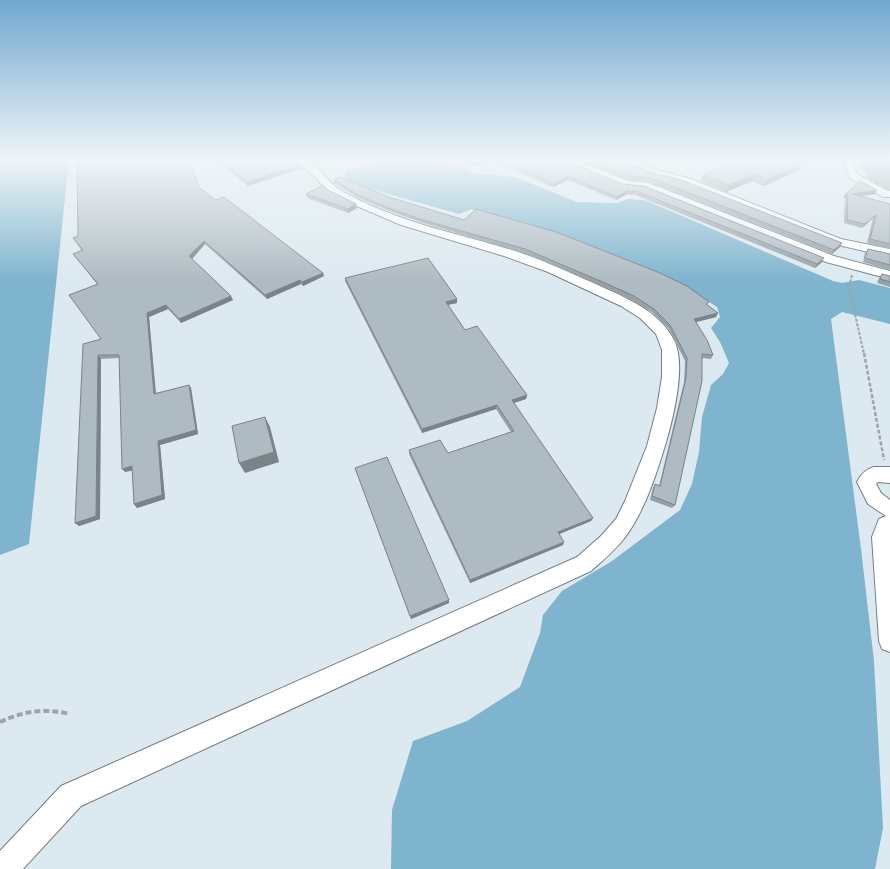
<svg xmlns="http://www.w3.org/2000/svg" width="890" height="869" font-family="'Open Sans',sans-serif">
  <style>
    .forest { fill: #7eb4cd }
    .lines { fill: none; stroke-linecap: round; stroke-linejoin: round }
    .minor-casing { stroke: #727e84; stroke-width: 2 }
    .path-far2 { stroke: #9ba5ab; stroke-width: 2; stroke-dasharray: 3 1.5; stroke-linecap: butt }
    .path-far1 { stroke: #9ba5ab; stroke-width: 2.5; stroke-dasharray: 4 2; stroke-linecap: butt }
    .path { stroke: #9ba5ab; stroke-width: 4; stroke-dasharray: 6 3; stroke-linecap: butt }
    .minor { fill: #fff; fill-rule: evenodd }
    .wall { fill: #96a1a7 }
    .shaded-wall { fill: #7a8388 }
    .building { fill: #afbbc2; stroke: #7a8388 }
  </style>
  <rect width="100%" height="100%" fill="#dce9f0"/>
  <g class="forest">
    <path d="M0,159H69L29,544L0,555Z"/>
    <path d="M392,159H443L476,174L515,177L577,202L617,203L628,199L645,200L833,281L842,283L859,280L890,288V324L842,312L831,319L861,549L874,661L883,828L875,869H391L392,810L413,741L467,721L520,687L540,633L543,615L562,591L612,561L680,510L692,484L699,452L702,417L711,385L723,374L729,363L720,342L711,328L720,317L717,307L691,291L471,209L459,214L350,183L345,177L347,171C362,166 377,165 392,159Z"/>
  </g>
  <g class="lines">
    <g class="minor-casing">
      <g id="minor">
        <path d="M291,159C294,159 299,158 302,159C318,163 327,183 342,191C362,203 386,212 408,220C446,233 486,241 524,254C550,263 575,275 600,286C628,299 659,311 674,340C686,364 674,414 667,439C657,472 645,512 623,540C614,551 602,561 591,571L81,806L23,869H0V851L61,786L577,557L601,536L616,519L625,501L647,446L657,408L662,377V350L656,334L640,318L621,306L548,272L504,256L401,225L345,201L329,192L310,172Z"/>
        <path d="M560,159H573L628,181L649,183L834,256L890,271V279L826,262L643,188L622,186L562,161Z"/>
        <path d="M614,159H628L653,169L688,178L841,239L890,249V257L834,244L680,182L647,173L616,161Z"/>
        <path d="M842,159H852L857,174L888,191H890V197H883L850,178Z"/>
        <path d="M874,467H890V483L878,482L876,484L881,493L890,500V652L882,649L879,641L872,537L879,519L886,516L868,504L857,482C861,474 866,469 874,467Z"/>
      </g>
    </g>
    <path class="path-far2" d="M852,275L849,288L864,354"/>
    <path class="path-far1" d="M864,353L884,460"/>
    <path class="path" d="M0,722C24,711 44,708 70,714"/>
    <use href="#minor" class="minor"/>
  </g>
  <g class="wall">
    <path d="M214,159H293L302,168L248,186Z"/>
    <path d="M459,159H562L622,184L822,262L815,268L633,194L631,195L627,194L616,200L568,180L553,187L490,160L475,166Z"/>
    <path d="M577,159H616L661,176L842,243L840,247L832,254L650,182L628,180Z"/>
    <path d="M743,159H796L795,161L799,170L764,186L752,181L726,192L701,181L703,175Z"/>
    <path d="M859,159H890V191L865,177L867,173L858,168Z"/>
    <path d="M334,180L389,197L708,305L718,313L716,317L696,322L713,355L711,359L702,358L675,505L672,508L650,500L653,488L655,484L659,486L684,382L685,361L669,329L652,312L632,300L611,290L524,253L423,223L392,212L358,198L334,183Z"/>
    <path d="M860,181L875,194L861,196L890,204V249L867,243L873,218L862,228L844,223L845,198H843Z"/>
    <path d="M199,187L215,200L323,273L324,276L303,286L301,284L267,299L205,244L192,259L233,300L181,323L168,309L149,317L156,393L189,385L191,388L198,434L160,445L165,499L137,508L134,504L132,470L125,472L119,358L101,359L100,519L79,526L75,523L100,339L97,284L73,254L82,251L73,238Z"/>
    <path d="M328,190L356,204L357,208L348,213L307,198L306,194Z"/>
    <path d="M868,249L890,254V270L863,262L865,253Z"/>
    <path d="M882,274L890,276V287L877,283L879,278Z"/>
    <path d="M345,278L457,299V303L448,305L465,330L527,395L526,399L513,403L593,518L591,521L559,534L563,545L470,583L409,454V450L448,453L511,432L496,409L422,433L345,281Z"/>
    <path d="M355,468L449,600V603L411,619Z"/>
  </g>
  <g class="shaded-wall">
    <path d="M485,159H490V160L475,166V163Z"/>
    <path d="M802,164L799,170L764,186L767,179Z"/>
    <path d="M301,165L302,168L248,186L247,182Z"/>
    <path d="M755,174L752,181L726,192L729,185Z"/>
    <path d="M568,176V180L553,187L554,183Z"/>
    <path d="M628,190L627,194L616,200L617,197Z"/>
    <path d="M634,190L633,194L631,195L632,192Z"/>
    <path d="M877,190L875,194L851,197L853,194Z"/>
    <path d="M845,195H848L845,198H843Z"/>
    <path d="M356,204L357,208L348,213V209Z"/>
    <path d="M876,215L873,218L862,228L865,224Z"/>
    <path d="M204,241L205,244L191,260L189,256Z"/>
    <path d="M842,243L840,247L832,254L834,250Z"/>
    <path d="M824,258L822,262L815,268L817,264Z"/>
    <path d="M323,273L324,276L303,286L302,282Z"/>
    <path d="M300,280L301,284L267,299L265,295Z"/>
    <path d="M231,296L233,300L181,323L179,319Z"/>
    <path d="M457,299V303L446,305V302Z"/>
    <path d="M166,305L168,309L149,317L156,398L154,394L147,313Z"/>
    <path d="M718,313L716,317L692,323L694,319Z"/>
    <path d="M98,355L101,359L100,519L79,526L75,523Z"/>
    <path d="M189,385L191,388L198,434L160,445L165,499L137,508L134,504L158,441Z"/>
    <path d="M527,395L526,399L511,404L512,400Z"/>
    <path d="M497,405L496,409L422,433V429Z"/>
    <path d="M265,417L270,427L279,462L245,473L239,463Z"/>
    <path d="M132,466L135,470L125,472L122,469Z"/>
    <path d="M593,518L591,521L557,535L558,532Z"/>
    <path d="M564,542L563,545L470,583V580Z"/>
    <path d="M449,600V603L411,619L410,616Z"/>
  </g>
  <g class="building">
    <path d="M77,159H189L199,187L215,200L224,197L323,273L302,282L300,280L265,295L204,241L189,256L231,296L179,319L166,305L147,313L154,394L189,385L196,430L158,441L162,495L134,504L132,466L122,469L119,355H98L96,516L75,523L83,344L101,339L69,295L98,284L73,254L83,250L73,238L78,236Z"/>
    <path d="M217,159H293L301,165L247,182Z"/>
    <path d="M466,159H485L475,163Z"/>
    <path d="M495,159H562L622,184L644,186L824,258L817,264L634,190L632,192L628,190L617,197L568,176L554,183Z"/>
    <path d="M586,159H616L661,176L663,175L681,180L842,243L834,250L651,178L629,176Z"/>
    <path d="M743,159H790L802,164L767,179L755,174L729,185L703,175Z"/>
    <path d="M880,159H890V164Z"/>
    <path d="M340,177L389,197L464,220L476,209L556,232L660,273L687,286L709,302L706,304L718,313L694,319L707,340L713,355L702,354V381L675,505L652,496L655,484L660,486L686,378L687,358L670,325L654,309L634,296L612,286L525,249L423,220L391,209L358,195L334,180Z"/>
    <path d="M860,181L877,190L853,194L890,204V244L870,239L876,215L865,224L847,220L848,195H845Z"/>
    <path d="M323,185L328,190L356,204L348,209L306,194Z"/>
    <path d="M868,249L890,254V265L865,258Z"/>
    <path d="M428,258L457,299L446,302L465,330L477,326L527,395L512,400L593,518L558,532L564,542L470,580L409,450L440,440L448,453L514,431L497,405L422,429L345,278Z"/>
    <path d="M882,274L890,276V282L880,279Z"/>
    <path d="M265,417L274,452L239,463L232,426Z"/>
    <path d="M387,457L449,600L410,616L355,468Z"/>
  </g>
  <linearGradient id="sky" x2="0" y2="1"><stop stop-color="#71a7d0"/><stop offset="0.57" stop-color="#eff5f8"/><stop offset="1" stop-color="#eff5f8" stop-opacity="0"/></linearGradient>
  <rect width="890" height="281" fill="url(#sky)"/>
</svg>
